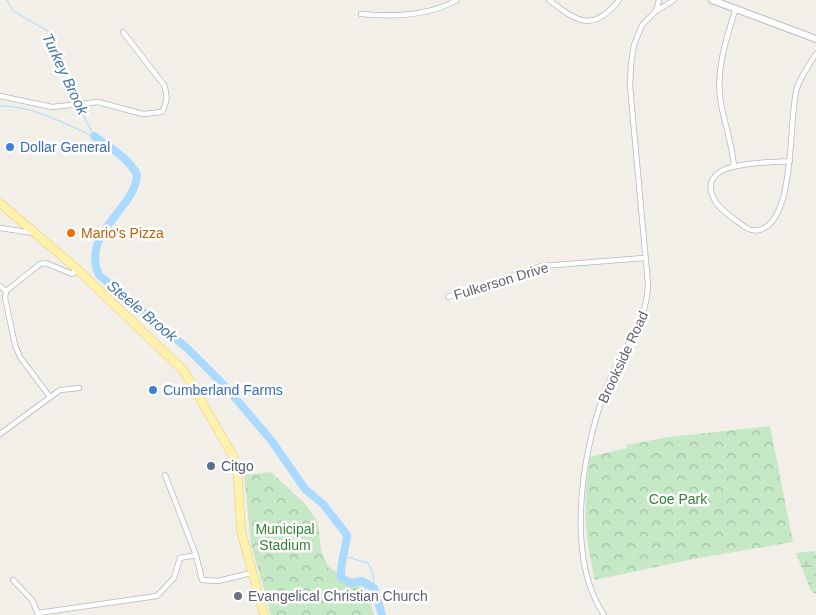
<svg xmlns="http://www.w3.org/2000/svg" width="816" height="615" font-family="Arial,sans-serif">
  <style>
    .forest { fill: url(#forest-crowns) }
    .wetland { fill: url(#wetland-marsh) }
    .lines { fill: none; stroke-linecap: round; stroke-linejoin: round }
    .stream { stroke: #aadaff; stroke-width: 1 }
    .river { stroke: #aadaff; stroke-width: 8 }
    .street-casing { stroke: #b5b8bc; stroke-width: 6 }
    .secondary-casing { stroke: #b6babf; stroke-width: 8 }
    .primary-casing { stroke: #f2c960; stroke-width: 9 }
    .street { stroke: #fff; stroke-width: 4.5 }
    .secondary { stroke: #fff; stroke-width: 6 }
    .primary { stroke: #fff2af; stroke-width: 8 }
    .shop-dot { fill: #3f7fe0; stroke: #fff; stroke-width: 2 }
    .food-dot { fill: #e8710a; stroke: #fff; stroke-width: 2 }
    .service-dot { fill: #5c6f8a; stroke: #fff; stroke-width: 2 }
    .worship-dot { fill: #6b7280; stroke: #fff; stroke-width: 2 }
    .labels { text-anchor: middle; stroke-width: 5; stroke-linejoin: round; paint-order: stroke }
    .shop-label { font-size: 14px; fill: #366cbe; stroke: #fff; text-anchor: start }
    .food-label { font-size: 14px; fill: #c56008; stroke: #fff; text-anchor: start }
    .street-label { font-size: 14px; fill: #5f6368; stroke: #fff }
    .service-label { font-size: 14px; fill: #4e5e75; stroke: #fff; text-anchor: start }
    .park-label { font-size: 14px; fill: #348238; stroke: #fff }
    .worship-label { font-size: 14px; fill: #5b616d; stroke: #fff; text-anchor: start }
    .water-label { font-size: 15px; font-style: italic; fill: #4174aa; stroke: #fff }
  </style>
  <defs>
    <pattern id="forest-crowns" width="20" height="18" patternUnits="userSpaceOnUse" patternTransform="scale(1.25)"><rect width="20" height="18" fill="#c5e8c5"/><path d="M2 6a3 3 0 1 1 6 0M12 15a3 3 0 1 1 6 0" fill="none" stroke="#a3c0a4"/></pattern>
    <pattern id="wetland-marsh" width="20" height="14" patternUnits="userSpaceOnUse" patternTransform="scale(1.25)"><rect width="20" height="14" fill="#c5e8c5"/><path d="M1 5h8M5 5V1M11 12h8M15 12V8" fill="none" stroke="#a3c0a4"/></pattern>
  </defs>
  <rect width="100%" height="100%" fill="#f1efe8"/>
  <g class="forest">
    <path d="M770,426L793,542L698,558L595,580C584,533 583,505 590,457L627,448V445L669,437Z"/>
    <path d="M271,472L306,505L318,523L321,550L328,567L366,588L374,615H271L251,544L244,475Z"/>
  </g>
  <path class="wetland" d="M814,551L816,554V594L811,591L796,553Z"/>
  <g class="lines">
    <g class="stream">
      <path d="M7,0L13,11L48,31L55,55L78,103"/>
      <path d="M0,106C33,106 63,123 93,136"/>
      <path d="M79,107L94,136"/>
      <path d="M344,556L368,563L373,574L374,588"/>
    </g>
    <path class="river" d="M94,136C108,146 130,159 137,175C136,208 80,233 99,275L187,348L225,386L271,440L305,489L323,504L347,535C346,550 340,562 341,577L350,583L362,581L374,588L382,615"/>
    <g class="street-casing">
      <g id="street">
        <path d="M549,0C577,22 593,33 619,0"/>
        <path d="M656,11L659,0"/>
        <path d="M361,14C392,17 429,16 457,0"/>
        <path d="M0,96L52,107L98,102L143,114L162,112C167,102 168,96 164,85L123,32"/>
        <path d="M790,161C769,163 694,159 714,199C719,210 736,220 745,227C749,230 755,231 759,230C797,221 788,116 797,88C801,76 809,65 816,54"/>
        <path d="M734,166C732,144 725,125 721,104C715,72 726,39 736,8"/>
        <path d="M0,228L33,233"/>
        <path d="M0,286L6,291L5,298L15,345L20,357L50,397"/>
        <path d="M6,291L40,264L46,263L72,274L77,269"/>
        <path d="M448,297L542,266L644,258"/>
        <path d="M0,434L60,390L79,388"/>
        <path d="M165,475L196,555L202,580L218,581L251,573"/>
        <path d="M13,580L32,600L38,614"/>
        <path d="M38,613L157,596L174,578L180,558L196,555"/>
        <path d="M604,615C563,554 583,438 612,375C627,342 647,322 648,284L630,86L631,64L634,45L642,25L656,11L674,0"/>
      </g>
    </g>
    <g class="secondary-casing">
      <path id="secondary" d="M712,0L816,39"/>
    </g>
    <g class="primary-casing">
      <path id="primary" d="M0,203L77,269L184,371L233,456L238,478L241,531L264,615"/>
    </g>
    <use href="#street" class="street"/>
    <use href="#secondary" class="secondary"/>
    <use href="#primary" class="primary"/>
  </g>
  <g class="shop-dot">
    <circle cx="10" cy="147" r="5"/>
    <circle cx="153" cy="390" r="5"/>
  </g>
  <circle class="food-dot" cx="71" cy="233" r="5"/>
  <circle class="service-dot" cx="211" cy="466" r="5"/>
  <circle class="worship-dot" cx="238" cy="596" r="5"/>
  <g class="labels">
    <g class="shop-label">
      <text x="20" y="152">Dollar General</text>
      <text x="163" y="395">Cumberland Farms</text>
    </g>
    <g class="food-label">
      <text x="81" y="238">Mario's Pizza</text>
    </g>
    <g class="street-label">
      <text transform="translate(501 281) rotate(-17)" y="5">Fulkerson Drive</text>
      <text transform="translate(623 357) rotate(-65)" y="5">Brookside Road</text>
    </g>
    <g class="service-label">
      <text x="221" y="471">Citgo</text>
    </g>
    <g class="park-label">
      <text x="678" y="504">Coe Park</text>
      <text x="285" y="534">Municipal<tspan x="285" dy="16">Stadium</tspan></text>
    </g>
    <g class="worship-label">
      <text x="248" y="601">Evangelical Christian Church</text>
    </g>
    <g class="water-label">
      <text transform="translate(65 74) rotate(65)" y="5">Turkey Brook</text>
      <text transform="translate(142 311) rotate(40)" y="5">Steele Brook</text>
    </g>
  </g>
</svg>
